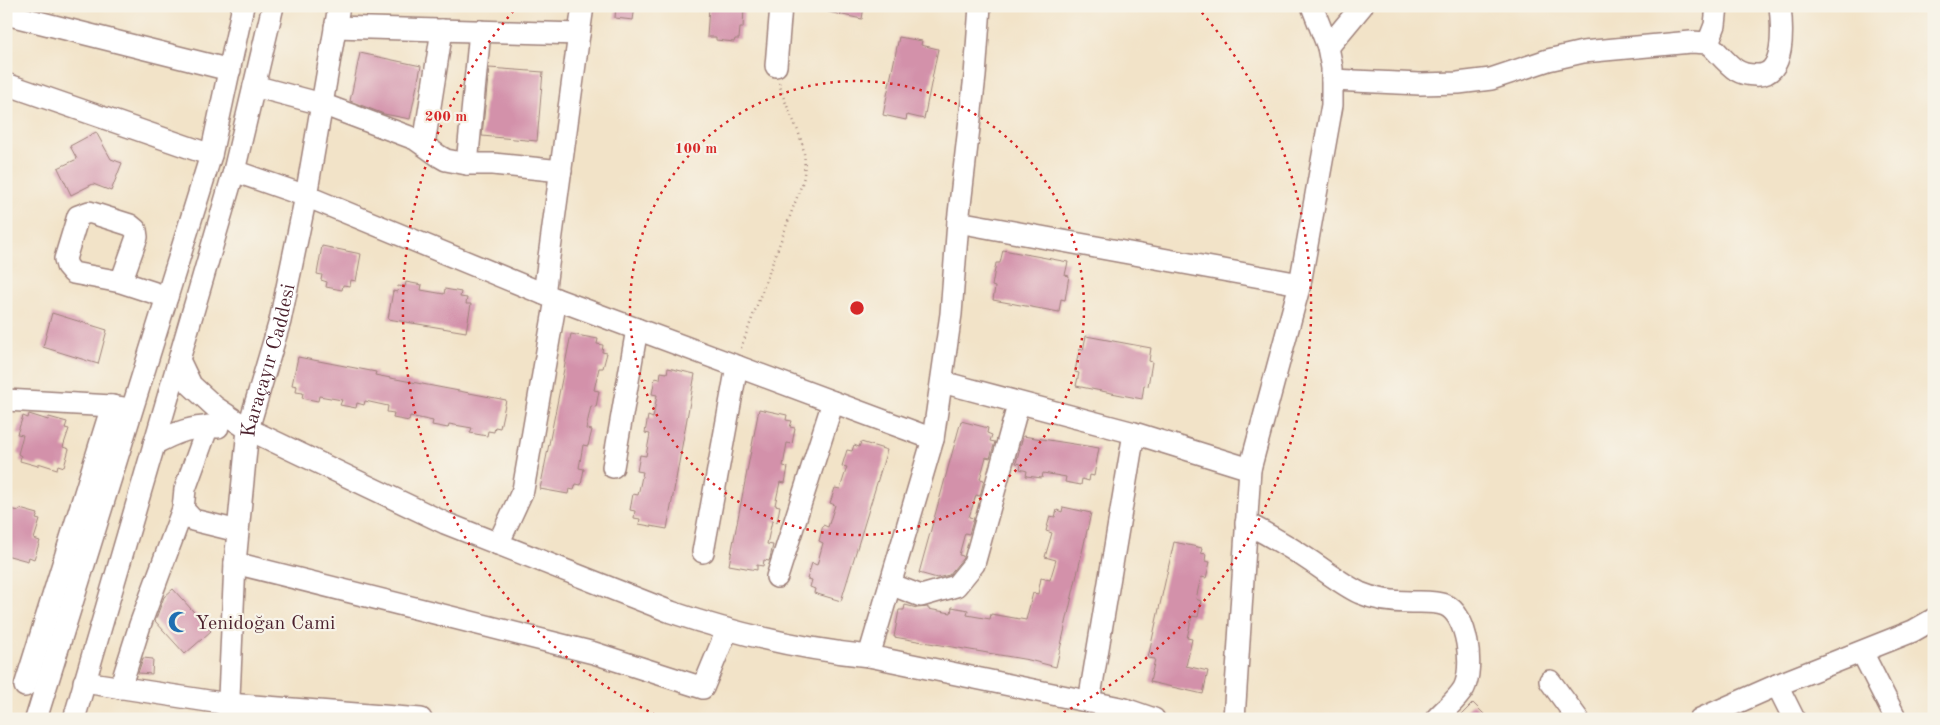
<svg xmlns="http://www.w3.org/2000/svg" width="1940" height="725" font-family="'Old Standard TT',serif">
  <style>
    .building { fill: #d391aa }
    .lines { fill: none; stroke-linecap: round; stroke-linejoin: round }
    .minor-casing { stroke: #9e817a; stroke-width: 24 }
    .path { stroke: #9e817a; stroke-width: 2.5; stroke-dasharray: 1 4; stroke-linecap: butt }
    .minor { stroke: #fff; stroke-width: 21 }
    .ring { fill: none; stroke: #d62828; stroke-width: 2.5; stroke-dasharray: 2.5 5 }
    .labels { text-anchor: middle; stroke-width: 4.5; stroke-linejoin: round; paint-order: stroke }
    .street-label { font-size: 20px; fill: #4a1f2b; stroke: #f7f3e8 }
    .poi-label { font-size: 20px; fill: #4a1f2b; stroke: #f7f3e8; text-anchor: start }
    .centre { fill: #d62828; stroke: #f7f3e8; stroke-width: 2.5 }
    .ring-label { font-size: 15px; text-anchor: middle; font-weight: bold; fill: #d62828; stroke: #f7f3e8; stroke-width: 4.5; stroke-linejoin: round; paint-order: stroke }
  </style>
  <rect width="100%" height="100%" fill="#f7f3e8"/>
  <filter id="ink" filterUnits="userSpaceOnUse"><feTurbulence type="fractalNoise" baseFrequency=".02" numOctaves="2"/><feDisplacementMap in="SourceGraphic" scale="10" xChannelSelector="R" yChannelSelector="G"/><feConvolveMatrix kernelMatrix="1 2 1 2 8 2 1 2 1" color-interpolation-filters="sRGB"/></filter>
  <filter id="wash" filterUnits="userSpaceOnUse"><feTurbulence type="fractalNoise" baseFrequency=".0096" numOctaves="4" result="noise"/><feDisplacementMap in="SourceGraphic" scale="20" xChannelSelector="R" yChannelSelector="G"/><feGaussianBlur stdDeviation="1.12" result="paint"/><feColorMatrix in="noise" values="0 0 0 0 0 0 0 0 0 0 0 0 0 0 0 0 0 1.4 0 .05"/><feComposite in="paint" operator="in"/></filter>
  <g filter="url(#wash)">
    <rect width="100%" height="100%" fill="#f2e3c8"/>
    <g id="blocks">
      <g class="building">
        <path d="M616,6H635L633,20L615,18Z"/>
        <path d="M709,6H744L743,28H740L739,39H735L734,42L716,40V37H707Z"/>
        <path d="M828,6H864L862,19L828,12Z"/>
        <path d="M899,37L922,41L921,45L938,49L924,119L907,115L906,120L883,115Z"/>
        <path d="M360,53L421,66L410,119L384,114L350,101Z"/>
        <path d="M489,68L543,72L537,141L482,136Z"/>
        <path d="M96,132L111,159L122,163L111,191L93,184L71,195L58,168L77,159L70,146Z"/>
        <path d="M322,246L361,254L356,281L351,280L350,286L343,285L342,290L326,287L327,282L321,280L322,275L317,274Z"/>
        <path d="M1003,250L1068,262L1065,275L1069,276L1065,300L1061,299L1059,312L993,300L995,287L992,286L996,263H1000Z"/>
        <path d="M406,282L422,285L421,290L444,294L445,289L461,292L460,297L467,298L466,304H471L466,332L388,319L393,291L397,292L398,286L405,287Z"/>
        <path d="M52,313L107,330L98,364L43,347Z"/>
        <path d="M571,334L598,339L597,344L603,345L602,352L607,353L603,368H599L594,390L599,391L596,407L591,406L586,429L592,430L588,446L583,445L579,468L584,469L581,485L576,484L574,490L569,489L568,494L540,489Z"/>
        <path d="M1086,336L1151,348L1149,361L1152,362L1148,386L1144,385L1142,399L1076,386L1079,373L1075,372L1079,349L1083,350Z"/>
        <path d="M298,357L376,372L375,375L506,400L500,428L495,427L494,432L488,431L487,436L470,433L472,428L449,424L448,428L432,425L433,421L410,416L409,421L393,418L394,413L387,412L388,406L365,401L364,405L357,403L356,408L340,405L342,400L319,396L318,401L302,398L303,393L296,392L297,386L292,385Z"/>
        <path d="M668,368L695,374L667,529L639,524L640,519L634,518L635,511L630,510L633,494L638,495L643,472L637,471L640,455L646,456L650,434L645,433L648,416L653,418L657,395L652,394L655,378L660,379L661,372L667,373Z"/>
        <path d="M759,409L787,415L786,420L792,421L790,427L795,428L792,444L787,443L783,466L788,467L785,483L780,482L775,505L780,506L777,522L772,521L767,544L773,545L770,558L769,561L764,560L763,566L757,565V570L729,565Z"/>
        <path d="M29,414L48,420L49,417L67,422L65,428L69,429L63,447L69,449L64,467L58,465L57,469L38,463V466L20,461L21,456L18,454L23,435L17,434L23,416L28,418Z"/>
        <path d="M961,421L988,428L987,433L992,435L990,441L995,442L990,458L986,457L980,479L984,480L980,496L976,495L969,517L974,518L969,534L965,533L959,555L963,556V558L949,575L937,578L919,573Z"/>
        <path d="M1023,436L1099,448L1094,476L1090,475L1089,481L1082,479L1081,485L1065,482L1066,477L1043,473L1042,478L1026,476L1027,471L1020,469L1021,464L1016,463Z"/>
        <path d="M861,442L887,450L841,601L814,593L815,589L810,587L812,580L807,579L812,563L817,565L823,543L819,541L823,525L828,527L835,505L830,503L835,488L840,489L847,467L842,466L847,450L852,451L854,445L859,447Z"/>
        <path d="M1063,507L1091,513L1056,667L1029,660L894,637L899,610H904L905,605L917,608L928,607V609L951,613L952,607L968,610L967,615L990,619L991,614L1026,620L1033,593L1038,594L1041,578L1050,580L1056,560L1045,557L1052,533L1046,531L1050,516L1055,517L1057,510L1062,512Z"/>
        <path d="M6,508L19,511L20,509L38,514L36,519L40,520L34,539L40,541L34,559L29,557L28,561L6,555Z"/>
        <path d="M1174,542L1202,548L1201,553L1206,554L1205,561L1210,562L1206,578L1201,577L1196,599L1201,601L1198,617L1192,616L1187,638L1192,639L1186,666L1208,671L1203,694L1150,682L1155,659L1148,658Z"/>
        <path d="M173,589L211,631L185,654L155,621L164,597Z"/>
        <path d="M143,658L153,659L152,674L138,673Z"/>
        <path d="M1473,703L1489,719H1457Z"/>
      </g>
    </g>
  </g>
  <g filter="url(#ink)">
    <use href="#blocks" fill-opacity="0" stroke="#9e817a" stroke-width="1"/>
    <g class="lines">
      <g class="minor-casing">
        <g id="minor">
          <path d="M980,6L975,76L958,222L951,314L933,439L869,656L1125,709L1154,719"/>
          <path d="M6,14L230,70"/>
          <path d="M335,27L579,34L583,6"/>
          <path d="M1708,43L1715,25L1717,6"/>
          <path d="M1328,47L1362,6"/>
          <path d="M776,66L781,6"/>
          <path d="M1332,80L1420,84L1458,83L1491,79L1548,60L1583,52L1691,42L1708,43C1717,51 1726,63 1736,70C1741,73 1749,75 1755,75C1787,78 1782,25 1780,6"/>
          <path d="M6,84L211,155"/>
          <path d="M254,86L322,104L415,139L439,156L446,160L467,164H493L561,171"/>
          <path d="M424,144L442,30"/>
          <path d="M467,164L480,31"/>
          <path d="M234,171L306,196L556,299L933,439"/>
          <path d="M958,222L1300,284"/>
          <path d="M121,282L137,237L136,230L130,225L89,212L78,216L65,259L67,266L73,273L121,282L167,297"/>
          <path d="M544,294L579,34"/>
          <path d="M179,360L191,385L215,407L248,429L445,523L671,612C736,634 801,649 869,656"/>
          <path d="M942,382L1134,433L1250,469"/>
          <path d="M6,400L112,406L124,408"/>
          <path d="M208,426L185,489L183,509L193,520L238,531"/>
          <path d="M154,444C175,433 193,425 218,427"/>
          <path d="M613,467L637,329"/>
          <path d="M1246,523C1269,535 1290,547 1312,562C1327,572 1343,585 1360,593C1376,600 1393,602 1411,602C1422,602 1435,601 1445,605C1468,614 1474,668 1464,688C1457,700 1445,709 1436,719"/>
          <path d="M498,544L523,490L556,299"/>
          <path d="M703,552L737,366"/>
          <path d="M235,563L594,653L703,688L727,630"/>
          <path d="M777,577L833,402"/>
          <path d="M890,584L921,596L956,586L974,564L1017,409"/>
          <path d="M1862,652L1896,719"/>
          <path d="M1550,681L1578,719"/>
          <path d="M84,682L228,704L421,719"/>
          <path d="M1777,685L1794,719"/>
          <path d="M25,686L112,406"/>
          <path d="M120,688L140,625L183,509"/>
          <path d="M1089,702L1134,433"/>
          <path d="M36,719L211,155L243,6"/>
          <path d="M74,719L234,171L273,6"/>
          <path id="s1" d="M228,719L235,563L248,429L280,321L306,196L339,6"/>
          <path d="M1234,719L1250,469L1300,284L1332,105V68L1328,47L1312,6"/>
          <path d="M1700,719L1777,685L1913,631L1934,619"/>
        </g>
      </g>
      <path class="path" d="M741,348L803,181C811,138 788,120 779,82"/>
      <use href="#minor" class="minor"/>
    </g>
  </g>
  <g class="ring">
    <circle cx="857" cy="308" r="227"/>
    <path d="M662 718A454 454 0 0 1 517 7M1197 7A454 454 0 0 1 1052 718"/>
  </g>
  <defs>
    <g id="mosque-bare" transform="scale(1.725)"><path d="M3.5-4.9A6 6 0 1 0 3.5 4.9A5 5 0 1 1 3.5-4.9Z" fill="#1f6fb2" stroke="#f7f3e8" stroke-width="2.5" paint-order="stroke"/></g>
  </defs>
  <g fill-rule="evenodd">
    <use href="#mosque-bare" x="179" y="622"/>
  </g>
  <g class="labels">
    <g class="street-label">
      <text dy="7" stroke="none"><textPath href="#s1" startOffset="362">Karaçayır Caddesi</textPath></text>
    </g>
    <g class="poi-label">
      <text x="195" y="629">Yenidoğan Cami</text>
    </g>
  </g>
  <circle cx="857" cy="308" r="8" class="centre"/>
  <g class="ring-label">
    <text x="446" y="121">200 m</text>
    <text x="696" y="153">100 m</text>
  </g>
  <rect width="1940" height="725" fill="none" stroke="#f7f3e8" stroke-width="25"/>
</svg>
